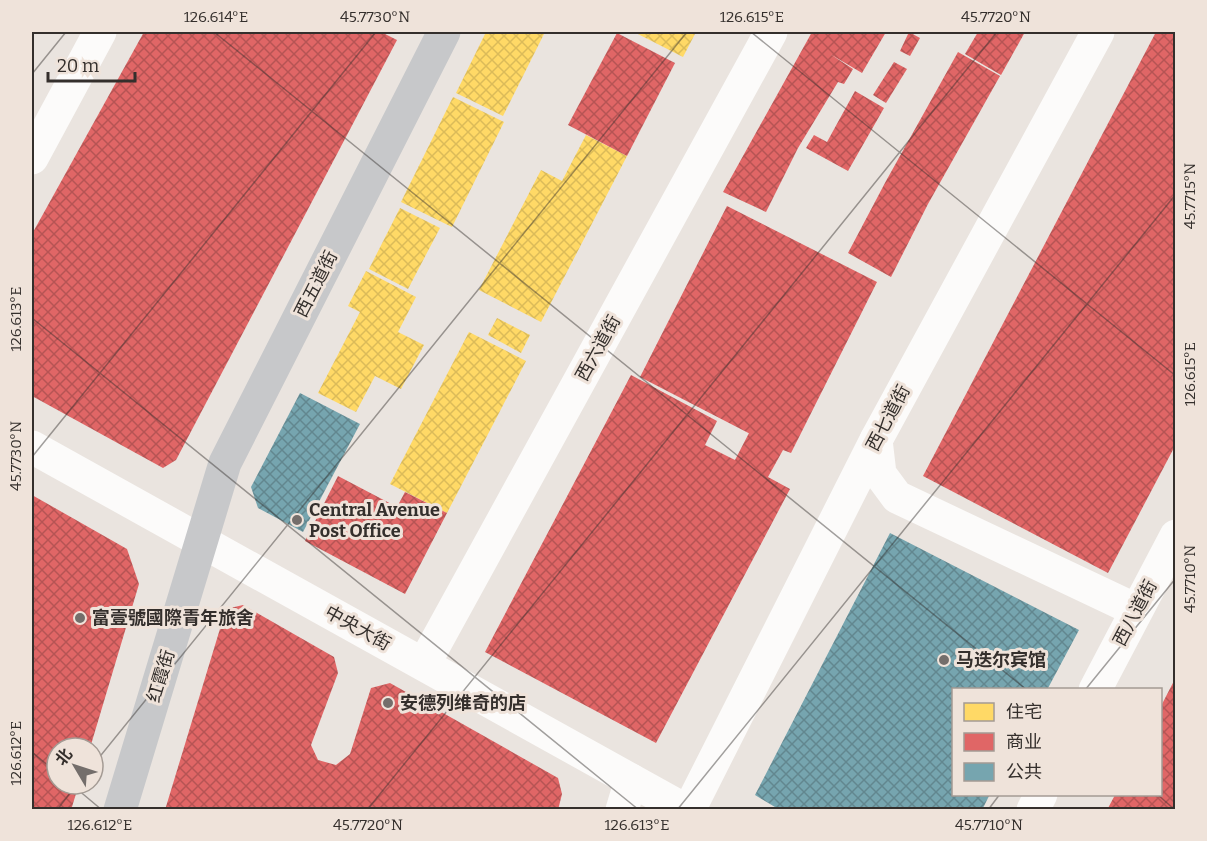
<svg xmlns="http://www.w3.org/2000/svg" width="1207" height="841" font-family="Bitter,'Noto Sans SC',serif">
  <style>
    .homes { fill: url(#homes-cross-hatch) }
    .shops { fill: url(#shops-cross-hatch) }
    .public { fill: url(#public-cross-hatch) }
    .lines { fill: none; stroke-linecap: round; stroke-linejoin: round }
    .minor { stroke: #fcfbfa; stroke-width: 33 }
    .major { stroke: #c7c8ca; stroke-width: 33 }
    .ticks { fill: none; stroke: #342f2c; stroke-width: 1.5; stroke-opacity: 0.45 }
    .poi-dot { fill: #746e6b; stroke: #efe3da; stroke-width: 2 }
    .labels { text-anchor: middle; stroke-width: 6; stroke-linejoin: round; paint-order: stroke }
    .street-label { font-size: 18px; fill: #342f2c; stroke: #efe3da }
    .poi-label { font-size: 18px; font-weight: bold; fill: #342f2c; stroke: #efe3da; text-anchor: start }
    .neatline { fill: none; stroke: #342f2c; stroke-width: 2 }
    .ticks-label { font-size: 15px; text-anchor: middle; fill: #342f2c }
  </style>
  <defs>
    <pattern id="homes-cross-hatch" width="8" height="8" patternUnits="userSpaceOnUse" patternTransform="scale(1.5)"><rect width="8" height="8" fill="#ffd966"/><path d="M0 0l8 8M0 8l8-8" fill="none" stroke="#dbbb59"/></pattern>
    <pattern id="shops-cross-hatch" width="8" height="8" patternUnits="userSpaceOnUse" patternTransform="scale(1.5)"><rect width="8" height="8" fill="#e06666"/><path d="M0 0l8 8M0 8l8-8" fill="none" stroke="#b65454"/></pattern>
    <pattern id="public-cross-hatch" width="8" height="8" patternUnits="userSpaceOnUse" patternTransform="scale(1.5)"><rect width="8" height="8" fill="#76a5af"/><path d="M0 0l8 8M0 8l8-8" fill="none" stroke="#62878f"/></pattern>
  </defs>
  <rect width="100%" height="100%" fill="#eae4df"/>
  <g class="homes">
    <path d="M486,32H545L503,116L456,93Z"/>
    <path d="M634,32H696L683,57Z"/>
    <path d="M453,97L504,122L452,227L401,202Z"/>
    <path d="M586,135L627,156L541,322L479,290L541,170L562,181Z"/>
    <path d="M400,208L440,228L408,289L369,269Z"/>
    <path d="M366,271L416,297L398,332L424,345L401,389L375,376L356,412L318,393L360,312L348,306Z"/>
    <path d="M497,318L530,335L521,353L488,335Z"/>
    <path d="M469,332L526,361L447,513L390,484Z"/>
  </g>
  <g class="shops">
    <path d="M144,32H381L397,40L176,460L163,468L32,396V234Z"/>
    <path d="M812,32H886L862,73L830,54L853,69L844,84L838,82L798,148L766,212L723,192Z"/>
    <path d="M909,32L920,38L910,56L900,51Z"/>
    <path d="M978,32H1025L1001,75L965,54Z"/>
    <path d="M1156,32H1176V444L1108,573L923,476Z"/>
    <path d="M617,33L675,63L627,156L568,125Z"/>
    <path d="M958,52L1000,76L928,204L891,277L848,253L886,181Z"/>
    <path d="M894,62L907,69L886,103L873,95Z"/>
    <path d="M855,91L884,108L848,171L806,148L814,135L827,142Z"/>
    <path d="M727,206L877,282L791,453L783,450L768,477L790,489L656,743L485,652L631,375L717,421L705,445L735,460L749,433L760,439L640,377Z"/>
    <path d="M338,476L397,507L405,492L447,513L405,594L305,541Z"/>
    <path d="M32,495L127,549L139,584L90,748H57V784H79L71,810H32Z"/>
    <path d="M243,605L334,657L338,673L311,745L318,760L336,765L350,754L371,688L390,683L558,778L562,794L558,810H165L226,609Z"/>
    <path d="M1176,677V810H1107L1115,795H1161V706Z"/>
  </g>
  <g class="public">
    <path d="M300,393L360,424L303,532L258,508L251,487Z"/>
    <path d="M890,533L1079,630L1047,690H954V794H990L982,810H780L755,795Z"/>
  </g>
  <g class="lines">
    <g class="minor">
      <path d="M32,158L100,32"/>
      <path d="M876,440L880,474L897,497L1136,610"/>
      <path d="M32,447L685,810"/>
      <path d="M424,664L771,32"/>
      <path d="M1095,690L1176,536"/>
      <path d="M622,810L631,780"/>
      <path d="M689,810L876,440L1098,32"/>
      <path d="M1033,810L1041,794"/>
    </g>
    <path class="major" d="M120,810L225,463L444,32"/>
  </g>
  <path class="ticks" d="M214,32L1027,690M751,32L1176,376M32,74L66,32M32,318L639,810M32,457L376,32M1085,690L1176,578M32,752L57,773M93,765L687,32M71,784L102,810M1157,794L1175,810M57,810L77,784M367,810L997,32M677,810L1176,194M988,810L1000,794"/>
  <g class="poi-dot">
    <circle cx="297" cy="520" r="6"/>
    <circle cx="80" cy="618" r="6"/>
    <circle cx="944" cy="660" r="6"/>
    <circle cx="388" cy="703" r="6"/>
  </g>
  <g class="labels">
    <g class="street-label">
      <text transform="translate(316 284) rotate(-63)" y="6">西五道街</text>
      <text transform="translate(598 348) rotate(-61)" y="6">西六道街</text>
      <text transform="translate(888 418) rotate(-62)" y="6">西七道街</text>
      <text transform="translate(1135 613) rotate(-62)" y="6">西八道街</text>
      <text transform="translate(358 628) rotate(29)" y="6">中央大街</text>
      <text transform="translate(161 676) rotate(-73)" y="6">红霞街</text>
    </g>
    <g class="poi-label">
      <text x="309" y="516">Central Avenue<tspan x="309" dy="21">Post Office</tspan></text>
      <text x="92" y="624">富壹號國際青年旅舍</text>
      <text x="956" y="666">马迭尔宾馆</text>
      <text x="400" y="709">安德列维奇的店</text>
    </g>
  </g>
  <rect width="1207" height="841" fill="none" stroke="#efe3da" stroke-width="66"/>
  <rect x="952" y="688" width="210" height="108" fill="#efe3da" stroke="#a49b94" stroke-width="1.5"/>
  <rect x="964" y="703" width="30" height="18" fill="#ffd966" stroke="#a49b94" stroke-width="1.5"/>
  <text x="1006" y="718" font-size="18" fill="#342f2c">住宅</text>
  <rect x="964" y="733" width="30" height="18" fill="#e06666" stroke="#a49b94" stroke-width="1.5"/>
  <text x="1006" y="748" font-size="18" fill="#342f2c">商业</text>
  <rect x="964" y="763" width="30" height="18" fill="#76a5af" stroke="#a49b94" stroke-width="1.5"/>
  <text x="1006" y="778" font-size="18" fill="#342f2c">公共</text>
  <g transform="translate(75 766) rotate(309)"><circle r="28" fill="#efe3da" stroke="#a49b94" stroke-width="1.5"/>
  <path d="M0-4.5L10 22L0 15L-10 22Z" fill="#746e6b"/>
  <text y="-9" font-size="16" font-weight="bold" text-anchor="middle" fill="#342f2c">北</text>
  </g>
  <path d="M48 72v9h87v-9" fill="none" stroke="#342f2c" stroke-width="3"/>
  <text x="57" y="72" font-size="18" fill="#342f2c" stroke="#efe3da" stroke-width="4.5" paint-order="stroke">20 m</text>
  <rect x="33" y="33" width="1141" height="775" class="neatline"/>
  <g class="ticks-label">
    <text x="216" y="22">126.614°E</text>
    <text x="375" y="22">45.7730°N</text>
    <text x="752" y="22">126.615°E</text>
    <text x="996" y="22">45.7720°N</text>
    <text transform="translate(1190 196) rotate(-90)" y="5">45.7715°N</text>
    <text transform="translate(16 319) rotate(-90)" y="5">126.613°E</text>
    <text transform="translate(1190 374) rotate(-90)" y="5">126.615°E</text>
    <text transform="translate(16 456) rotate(-90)" y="5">45.7730°N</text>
    <text transform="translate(1190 579) rotate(-90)" y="5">45.7710°N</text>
    <text transform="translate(16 753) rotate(-90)" y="5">126.612°E</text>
    <text x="100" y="830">126.612°E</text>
    <text x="368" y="830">45.7720°N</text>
    <text x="637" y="830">126.613°E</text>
    <text x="989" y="830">45.7710°N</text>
  </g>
</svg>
